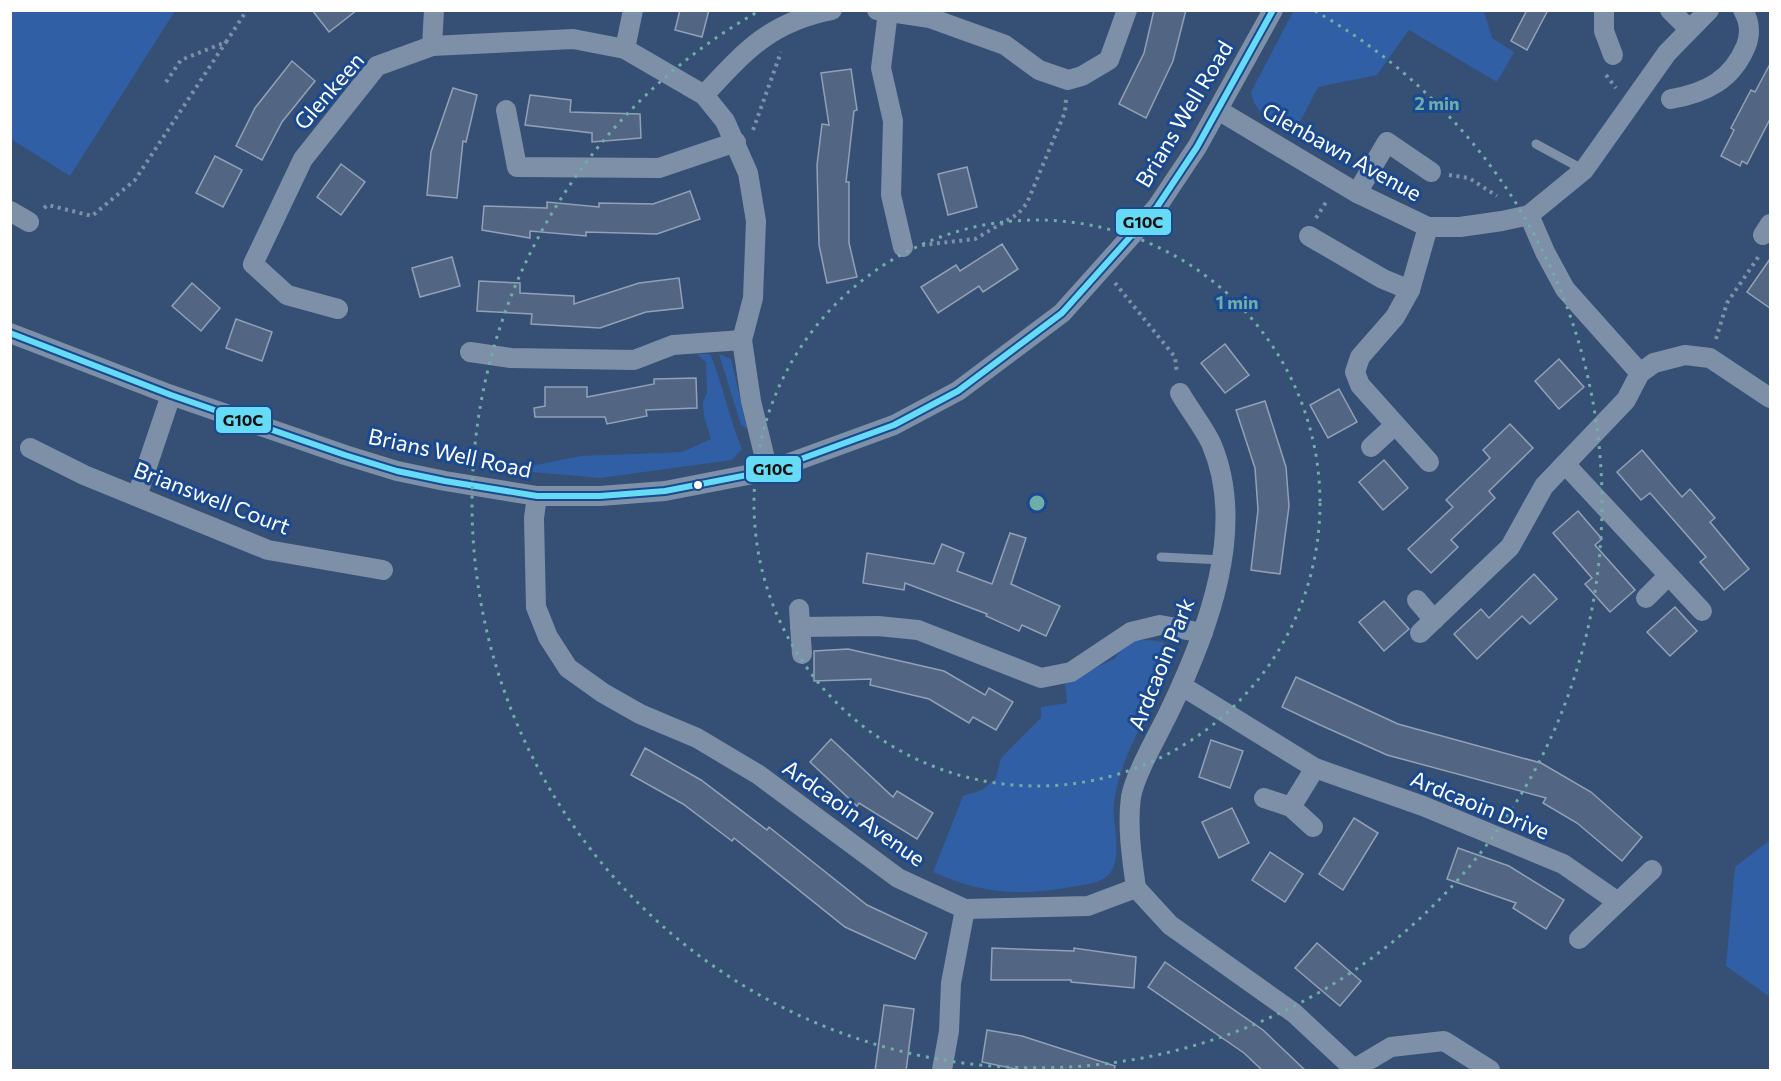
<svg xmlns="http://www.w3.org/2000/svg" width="1781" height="1081" font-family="Commissioner,sans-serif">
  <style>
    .green { fill: #305fa5 }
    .building { fill: #526684; stroke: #92a1b6; stroke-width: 1.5 }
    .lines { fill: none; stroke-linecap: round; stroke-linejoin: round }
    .path { stroke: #7d90a8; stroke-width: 4; stroke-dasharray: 3 4.5; stroke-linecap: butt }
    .service { stroke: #7d90a8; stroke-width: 9 }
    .minor { stroke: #7d90a8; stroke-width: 20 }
    .bus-1-casing { stroke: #1b498f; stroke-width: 10 }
    .bus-1 { stroke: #66dbf5; stroke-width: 6 }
    .ring { fill: none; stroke: #6fada8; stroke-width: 3; stroke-dasharray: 3 6 }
    .bus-dot { fill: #fff; stroke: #1b498f; stroke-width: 2 }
    .labels { text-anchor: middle; stroke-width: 6; stroke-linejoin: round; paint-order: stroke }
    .street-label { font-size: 22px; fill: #fff; stroke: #1b498f }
    .centre { fill: #6fada8; stroke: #1b498f; stroke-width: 3 }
    .ring-label { font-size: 18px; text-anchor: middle; font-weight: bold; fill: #6fada8; stroke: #1b498f; stroke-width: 6; stroke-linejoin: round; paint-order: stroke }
    .line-badge { stroke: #1b498f; stroke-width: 2 }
    .pale-badge-label { font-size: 16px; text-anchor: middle; font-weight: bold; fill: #111 }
  </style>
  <rect width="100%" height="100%" fill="#364f74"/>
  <g class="green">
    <path d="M1294,10L1484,11L1492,38L1514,52L1497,82L1409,30L1377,75L1318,87L1300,122L1314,133L1309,143C1288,130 1254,118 1251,92Z"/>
    <path d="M10,11H175L70,176L11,139Z"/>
    <path d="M697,354H710C723,385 729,418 742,449L732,460L600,478L510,470L581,456L682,452L711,439L704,417L703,402L707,393L706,362Z"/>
    <path d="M719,354L731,359L747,429L741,425Z"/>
    <path d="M1147,640C1164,641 1170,643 1174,660C1155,704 1119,755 1114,803C1111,824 1126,861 1106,877C1097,884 1081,885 1071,887C1018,896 982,894 933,872L963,796L982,790L996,778L1001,758L1041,718V707L1067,703L1065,682L1114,659L1129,641Z"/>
    <path d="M1770,840V997L1726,966L1735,867Z"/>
  </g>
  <g class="building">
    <path d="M312,10H357L329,32Z"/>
    <path d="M680,10H709L702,37L675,30Z"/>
    <path d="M1154,10H1186L1173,61L1146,118L1119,104L1144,53Z"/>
    <path d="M1527,10H1548L1527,50L1511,41Z"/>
    <path d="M292,61L315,81L282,122L262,160L236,146L255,108Z"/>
    <path d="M1770,64V119L1747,164L1742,161L1740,166L1721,156L1734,130L1731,128L1751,90L1755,92Z"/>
    <path d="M851,69L857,110L854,111L846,182H849V243L857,277L827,283L819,245L817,165L822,124L829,125L821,73Z"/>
    <path d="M453,88L477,95L466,142L463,141L457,198L427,195L431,152Z"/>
    <path d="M530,95L571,100L570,112L640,114L641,138L592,142V133L525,125Z"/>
    <path d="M215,156L242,170L223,207L196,193Z"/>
    <path d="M341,164L365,182L341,215L317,197Z"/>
    <path d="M967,167L977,207L948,215L938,174Z"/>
    <path d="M690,191L700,219L657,234L586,232V236L530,231V238L482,230L484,206L547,208V202L599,207V203L653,204Z"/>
    <path d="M1002,244L1018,269L983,292L979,286L938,313L921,287L956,265L960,271Z"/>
    <path d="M452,257L460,286L420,297L412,268Z"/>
    <path d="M1770,259V308L1747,292Z"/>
    <path d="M679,278L683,308L646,312L600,328L531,324L532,314L477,311L479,281L520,283V293L574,296V304L639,283Z"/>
    <path d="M192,283L220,308L201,331L172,306Z"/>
    <path d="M236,319L272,332L262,361L226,348Z"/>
    <path d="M1225,344L1249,375L1225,393L1201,363Z"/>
    <path d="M1559,359L1584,387L1559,409L1535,381Z"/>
    <path d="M696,378L697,408L646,410L647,416L607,424L605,417H535L534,408L545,406V387H587V397L654,384V379Z"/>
    <path d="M1339,389L1357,422L1328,438L1310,405Z"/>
    <path d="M1265,401L1286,467L1289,506L1280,574L1251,570L1258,510L1255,468L1236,410Z"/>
    <path d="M1510,424L1533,448L1489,491L1495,498L1451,540L1458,547L1431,573L1408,549L1453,507L1446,500L1490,458L1483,450Z"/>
    <path d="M1642,450L1682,497L1690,489L1715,518L1710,522L1749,569L1724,590L1700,562L1706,557L1650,493L1641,500L1617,472Z"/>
    <path d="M1384,460L1408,488L1383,510L1359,482Z"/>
    <path d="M1578,511L1602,539L1595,545L1635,590L1610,612L1585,584L1592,578L1553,533Z"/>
    <path d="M1010,533L1026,538L1011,584L1060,606L1046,636L1022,625L1019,631L986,616L987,614L905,583L904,590L863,583L867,553L934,564L942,544L964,553L957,571L992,584Z"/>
    <path d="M1534,574L1557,599L1530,624L1522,616L1477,659L1454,634L1481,609L1489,618Z"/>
    <path d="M1384,601L1409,629L1384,651L1359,622Z"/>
    <path d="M1675,607L1697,631L1670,656L1647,632Z"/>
    <path d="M848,649L944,671L985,695L989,688L1013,702L996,730L973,717L969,723L929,699L870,685L871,679L814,681V651Z"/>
    <path d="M1296,677L1398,724L1541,763L1591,792L1642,837L1622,861L1577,823L1543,803L1546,798L1387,755L1318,724L1282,707Z"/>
    <path d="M831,739L893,797L897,791L933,813L917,839L859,803L857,806L810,762Z"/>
    <path d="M1211,740L1243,751L1230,788L1199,777Z"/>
    <path d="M645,748L701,780L767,830L769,827L867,905L927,933L915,959L845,927L734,838L732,841L683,804L631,775Z"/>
    <path d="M1232,808L1249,843L1219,858L1202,822Z"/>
    <path d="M1354,818L1378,833L1343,890L1319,874Z"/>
    <path d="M1458,848L1509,866L1564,900L1546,929L1513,908L1516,903L1447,879Z"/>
    <path d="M1270,852L1303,874L1285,902L1252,880Z"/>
    <path d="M1317,943L1361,981L1340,1006L1295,968Z"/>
    <path d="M992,948L1074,951V948L1136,957L1134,988L1071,982V980H991Z"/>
    <path d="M1165,962L1263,1030L1306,1071H1263L1244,1053L1148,987Z"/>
    <path d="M884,1005L914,1009L906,1071H875Z"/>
    <path d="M987,1030L1022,1036L1115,1066L1114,1071H1025L982,1062Z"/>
  </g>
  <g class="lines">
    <g class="path">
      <path d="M1606,75L1616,88"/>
      <path d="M166,82L181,60L226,42L247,10"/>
      <path d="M753,130L781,52"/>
      <path d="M1449,175L1469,178L1497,196"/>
      <path d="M44,208L48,205L92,216L135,180L226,42"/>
      <path d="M1316,218L1328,199"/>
      <path d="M922,245L975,239L1018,214L1027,203L1065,112L1066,99"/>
      <path d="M1115,283L1175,357L1177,374"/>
      <path d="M1716,339L1727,303L1759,256"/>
    </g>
    <g class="service">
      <path d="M1536,144L1584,170"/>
      <path d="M1161,557L1222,560"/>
    </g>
    <g class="minor">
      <path d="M877,10L930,18L1005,45L1039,70L1068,80L1082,76L1109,60L1127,10"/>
      <path d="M1604,10V31L1613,55"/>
      <path d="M1670,10L1689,29"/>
      <path d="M888,12L881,68L893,121L891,195L903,247"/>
      <path d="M432,46L434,10"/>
      <path d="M625,49L633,10"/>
      <path d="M704,95C745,51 770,22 832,10"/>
      <path d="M1671,99C1706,93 1732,80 1746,46C1751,33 1750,22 1743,10"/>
      <path d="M506,110L517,167L659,168L736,142"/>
      <path d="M1218,110L1357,193L1428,227H1460L1502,221L1529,215L1584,170L1667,53L1709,10"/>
      <path d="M1357,193L1387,142L1431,172"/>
      <path d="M10,211L29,222"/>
      <path d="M1529,215L1545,252L1565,289L1640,373"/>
      <path d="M1428,227L1410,290L1395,317L1360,357L1355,372L1360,385L1429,462"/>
      <path d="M1763,235L1770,224"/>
      <path d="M1309,236L1383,279L1410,290"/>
      <path d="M338,309L287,295L253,264L303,159L377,66L432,46L573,39L625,49L704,95L725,121L748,173L756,221L753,298L742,340L751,401L768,471"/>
      <path d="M10,333L171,395L345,455L397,471L445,481L537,496H600L665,491L768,471L894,425L958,391L1062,313L1157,207L1197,147L1273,10"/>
      <path d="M470,352L511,358L634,360L673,345L742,340"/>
      <path d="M1371,447L1395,425"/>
      <path d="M30,448L84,475L268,550L383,570"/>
      <path d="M1565,464L1702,611"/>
      <path d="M137,496L171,395"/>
      <path d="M537,496L534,518L536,607L548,637L568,668L603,693L640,714L697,738L759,775L898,878L965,909L1088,906L1136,888"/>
      <path d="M1646,598L1668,576"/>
      <path d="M1417,600L1434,620"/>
      <path d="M799,609L802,654"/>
      <path d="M800,627L878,626L918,630L1041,678L1071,672L1131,632L1160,625L1203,633"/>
      <path d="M1420,633L1510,547L1544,486L1626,400L1640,373L1654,363L1685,355L1710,358L1770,398"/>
      <path d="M1182,686L1315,768L1423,806L1563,864L1618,902"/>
      <path d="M1264,798L1291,807L1313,827"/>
      <path d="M1291,807L1315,768"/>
      <path d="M1136,888C1132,859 1127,826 1131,797C1135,774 1159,733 1170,710C1207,633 1248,528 1211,443C1203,426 1189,409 1180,393"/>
      <path d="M1136,888L1170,925L1294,1013L1355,1070"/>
      <path d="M1579,939L1652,870"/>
      <path d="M1354,1069L1391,1047L1444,1041L1490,1070"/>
      <path d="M942,1070L949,1031L951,983L965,909"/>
    </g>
    <g class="bus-1-casing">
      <path id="bus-1" d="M10,333L171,395L345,455L397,471L445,481L537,496H600L665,491L768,471L894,425L958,391L1062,313L1157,207L1197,147L1273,10"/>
    </g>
    <use href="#bus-1" class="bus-1"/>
  </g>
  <g class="ring">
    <circle cx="1037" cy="503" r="283"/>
    <path d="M1315 11A565 565 0 1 1 759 11"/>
  </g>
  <circle class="bus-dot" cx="698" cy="485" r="5"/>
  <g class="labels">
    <g class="street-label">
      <text transform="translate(329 91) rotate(-49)" y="8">Glenkeen</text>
      <text transform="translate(1184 114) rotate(-59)" y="8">Brians Well Road</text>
      <text transform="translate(1342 152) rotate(29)" y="8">Glenbawn Avenue</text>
      <text transform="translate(450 453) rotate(12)" y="8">Brians Well Road</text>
      <text transform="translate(212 498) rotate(21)" y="8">Brianswell Court</text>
      <text transform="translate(1161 664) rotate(-68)" y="8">Ardcaoin Park</text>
      <text transform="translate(1480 805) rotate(22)" y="8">Ardcaoin Drive</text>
      <text transform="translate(854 813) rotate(35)" y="8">Ardcaoin Avenue</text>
    </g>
  </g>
  <circle cx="1037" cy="503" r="9" class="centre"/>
  <g class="ring-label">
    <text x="1437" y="110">2 min</text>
    <text x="1237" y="309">1 min</text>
  </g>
  <g class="line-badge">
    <rect x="1115" y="208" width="57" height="28" rx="6" fill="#66dbf5"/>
    <rect x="215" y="406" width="57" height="28" rx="6" fill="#66dbf5"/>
    <rect x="745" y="455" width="57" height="28" rx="6" fill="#66dbf5"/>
  </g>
  <g class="pale-badge-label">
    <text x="1143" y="228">G10C</text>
    <text x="243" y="426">G10C</text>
    <text x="773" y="475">G10C</text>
  </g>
  <rect width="1781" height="1081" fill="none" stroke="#ffffff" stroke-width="24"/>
</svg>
